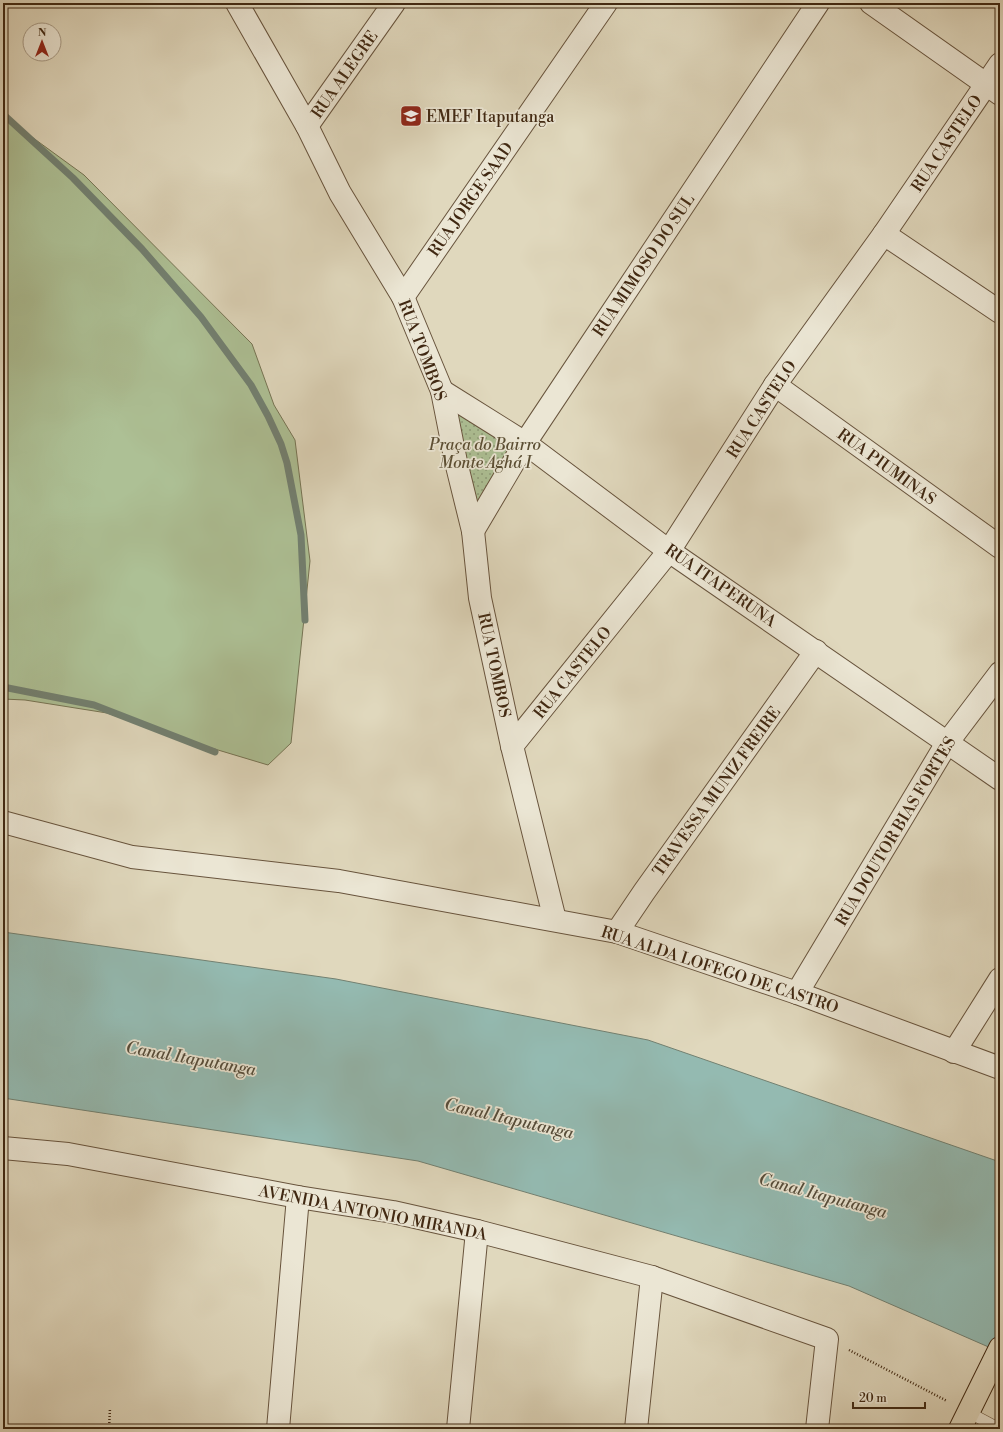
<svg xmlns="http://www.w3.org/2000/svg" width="1003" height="1432" font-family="'Libre Bodoni',serif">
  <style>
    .grass { fill: #adc095; stroke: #767454 }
    .park { fill: url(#park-dots); stroke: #767454 }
    .water { fill: #94bab1; stroke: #728071 }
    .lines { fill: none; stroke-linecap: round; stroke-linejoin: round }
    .stream { stroke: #728071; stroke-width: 7 }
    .lane-casing { stroke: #68543d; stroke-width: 12 }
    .street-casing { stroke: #68543d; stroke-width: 24 }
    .primary-casing { stroke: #402812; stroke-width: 24 }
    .path { stroke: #402812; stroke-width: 2.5; stroke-dasharray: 1 2; stroke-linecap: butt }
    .lane { stroke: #ebe6d4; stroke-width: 11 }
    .street { stroke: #ebe6d4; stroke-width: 22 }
    .primary { stroke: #e0d8bd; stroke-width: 22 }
    .labels { text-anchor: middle; stroke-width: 3.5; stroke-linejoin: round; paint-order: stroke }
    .street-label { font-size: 16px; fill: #402812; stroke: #ebe6d4 }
    .poi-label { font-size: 16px; fill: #402812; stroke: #ebe6d4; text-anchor: start }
    .park-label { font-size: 16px; font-style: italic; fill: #5b4e33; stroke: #ebe6d4 }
    .water-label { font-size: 17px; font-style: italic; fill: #554c3a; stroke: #ebe6d4 }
  </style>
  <defs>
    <pattern id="park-dots" width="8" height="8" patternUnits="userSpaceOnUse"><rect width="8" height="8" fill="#adc095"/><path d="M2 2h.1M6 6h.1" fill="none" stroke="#8e9c78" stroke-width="1.8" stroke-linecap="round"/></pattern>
  </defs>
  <rect width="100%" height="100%" fill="#e0d8bd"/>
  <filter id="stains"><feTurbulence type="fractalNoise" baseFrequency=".005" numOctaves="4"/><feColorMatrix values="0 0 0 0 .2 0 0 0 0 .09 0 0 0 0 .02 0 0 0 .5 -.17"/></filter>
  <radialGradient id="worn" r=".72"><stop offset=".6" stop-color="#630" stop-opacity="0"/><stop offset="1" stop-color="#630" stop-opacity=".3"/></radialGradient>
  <path class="grass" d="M3,116L84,175L252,344L274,405L295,440L310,561L291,743L268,765L198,744L107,713L25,700L3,699Z"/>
  <path class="park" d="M442,391L525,443L473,531Z"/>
  <path class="water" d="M3,932L336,979L648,1040L1000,1162V1352L849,1286L418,1161L3,1098Z"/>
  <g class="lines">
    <g class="stream">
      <path d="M3,114L73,178L142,249L201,317L251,385L268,416L281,444L287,463L301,535L305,620"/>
      <path d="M3,687L94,705L215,752"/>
    </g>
    <g class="lane-casing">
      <path id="lane" d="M968,1412L1000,1429"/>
    </g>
    <g class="street-casing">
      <g id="street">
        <path d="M237,3L307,126L340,193L403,297L442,391L456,462L473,531L480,598L512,746L555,920"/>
        <path d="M871,3L1000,94"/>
        <path d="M307,126L394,3"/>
        <path d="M884,234L1000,312"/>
        <path d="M403,297L606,3"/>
        <path d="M775,385L1000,547"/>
        <path d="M442,391L525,443L669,551L1000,779"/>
        <path d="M473,531L525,443L818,3"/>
        <path d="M512,746L669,551L775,385L884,234L1000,64"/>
        <path d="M3,822L132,857L339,881L617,932L797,993L1000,1068"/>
        <path d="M617,932L644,892L816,651"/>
        <path d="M797,993L947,743L1000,673"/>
        <path d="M954,1052L1000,979"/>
        <path d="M3,1148L68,1154L298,1197L393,1212L477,1231L652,1277L827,1339L817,1429"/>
        <path d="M278,1429L298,1197"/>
        <path d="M458,1429L477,1231"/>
        <path d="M636,1429L652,1277"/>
      </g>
    </g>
    <g class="primary-casing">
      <path id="primary" d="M960,1429L1000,1348"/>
    </g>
    <g class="path">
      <path d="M849,1350L947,1401"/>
      <path d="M109,1429L110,1408"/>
    </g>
    <use href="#lane" class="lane"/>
    <use href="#street" class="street"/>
    <use href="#primary" class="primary"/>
  </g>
  <defs>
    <g id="school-square" transform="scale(1.15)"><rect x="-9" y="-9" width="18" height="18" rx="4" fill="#8f2418" stroke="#ebe6d4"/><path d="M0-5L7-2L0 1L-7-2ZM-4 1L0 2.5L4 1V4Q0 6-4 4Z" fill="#fff"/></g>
  </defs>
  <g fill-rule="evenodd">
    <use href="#school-square" x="411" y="116"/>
  </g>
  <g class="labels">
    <g class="street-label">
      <text transform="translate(344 74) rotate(-55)" y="6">RUA ALEGRE</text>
      <text transform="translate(946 143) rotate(-56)" y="6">RUA CASTELO</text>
      <text transform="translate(470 199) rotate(-55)" y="6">RUA JORGE SAAD</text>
      <text transform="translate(643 265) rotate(-56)" y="6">RUA MIMOSO DO SUL</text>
      <text transform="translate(423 350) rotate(69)" y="6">RUA TOMBOS</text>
      <text transform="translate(761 409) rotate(-57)" y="6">RUA CASTELO</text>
      <text transform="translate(887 466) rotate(36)" y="6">RUA PIUMINAS</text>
      <text transform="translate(721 585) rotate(35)" y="6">RUA ITAPERUNA</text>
      <text transform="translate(495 665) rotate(78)" y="6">RUA TOMBOS</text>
      <text transform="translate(572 672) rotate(-51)" y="6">RUA CASTELO</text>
      <text transform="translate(716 791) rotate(-54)" y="6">TRAVESSA MUNIZ FREIRE</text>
      <text transform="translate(895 831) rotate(-59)" y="6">RUA DOUTOR BIAS FORTES</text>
      <text transform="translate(720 969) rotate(18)" y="6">RUA ALDA LOFEGO DE CASTRO</text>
      <text transform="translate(373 1212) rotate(11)" y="6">AVENIDA ANTONIO MIRANDA</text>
    </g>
    <g class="poi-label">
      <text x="426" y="122">EMEF Itaputanga</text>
    </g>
    <g class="park-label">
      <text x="485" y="450">Praça do Bairro<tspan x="485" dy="18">Monte Aghá I</tspan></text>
    </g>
    <g class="water-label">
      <text transform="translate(191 1058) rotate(10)" y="6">Canal Itaputanga</text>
      <text transform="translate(509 1118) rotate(13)" y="6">Canal Itaputanga</text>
      <text transform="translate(823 1195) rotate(15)" y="6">Canal Itaputanga</text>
    </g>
  </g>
  <rect width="1003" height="1432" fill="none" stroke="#e0d8bd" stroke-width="16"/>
  <rect x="4" y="4" width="995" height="1424" fill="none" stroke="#402812" stroke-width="2"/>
  <rect x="8" y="8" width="987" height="1416" fill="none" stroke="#402812"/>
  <g transform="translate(42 42)"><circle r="19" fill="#ebe6d4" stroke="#a79a86"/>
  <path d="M0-3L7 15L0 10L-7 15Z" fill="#8f2418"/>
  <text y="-6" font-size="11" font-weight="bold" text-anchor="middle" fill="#402812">N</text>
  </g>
  <path d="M853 1402v6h72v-6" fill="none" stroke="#402812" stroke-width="2"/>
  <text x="859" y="1402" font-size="12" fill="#402812" stroke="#ebe6d4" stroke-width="3" paint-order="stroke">20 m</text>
  <rect width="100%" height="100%" filter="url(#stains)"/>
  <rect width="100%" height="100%" fill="url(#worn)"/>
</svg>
